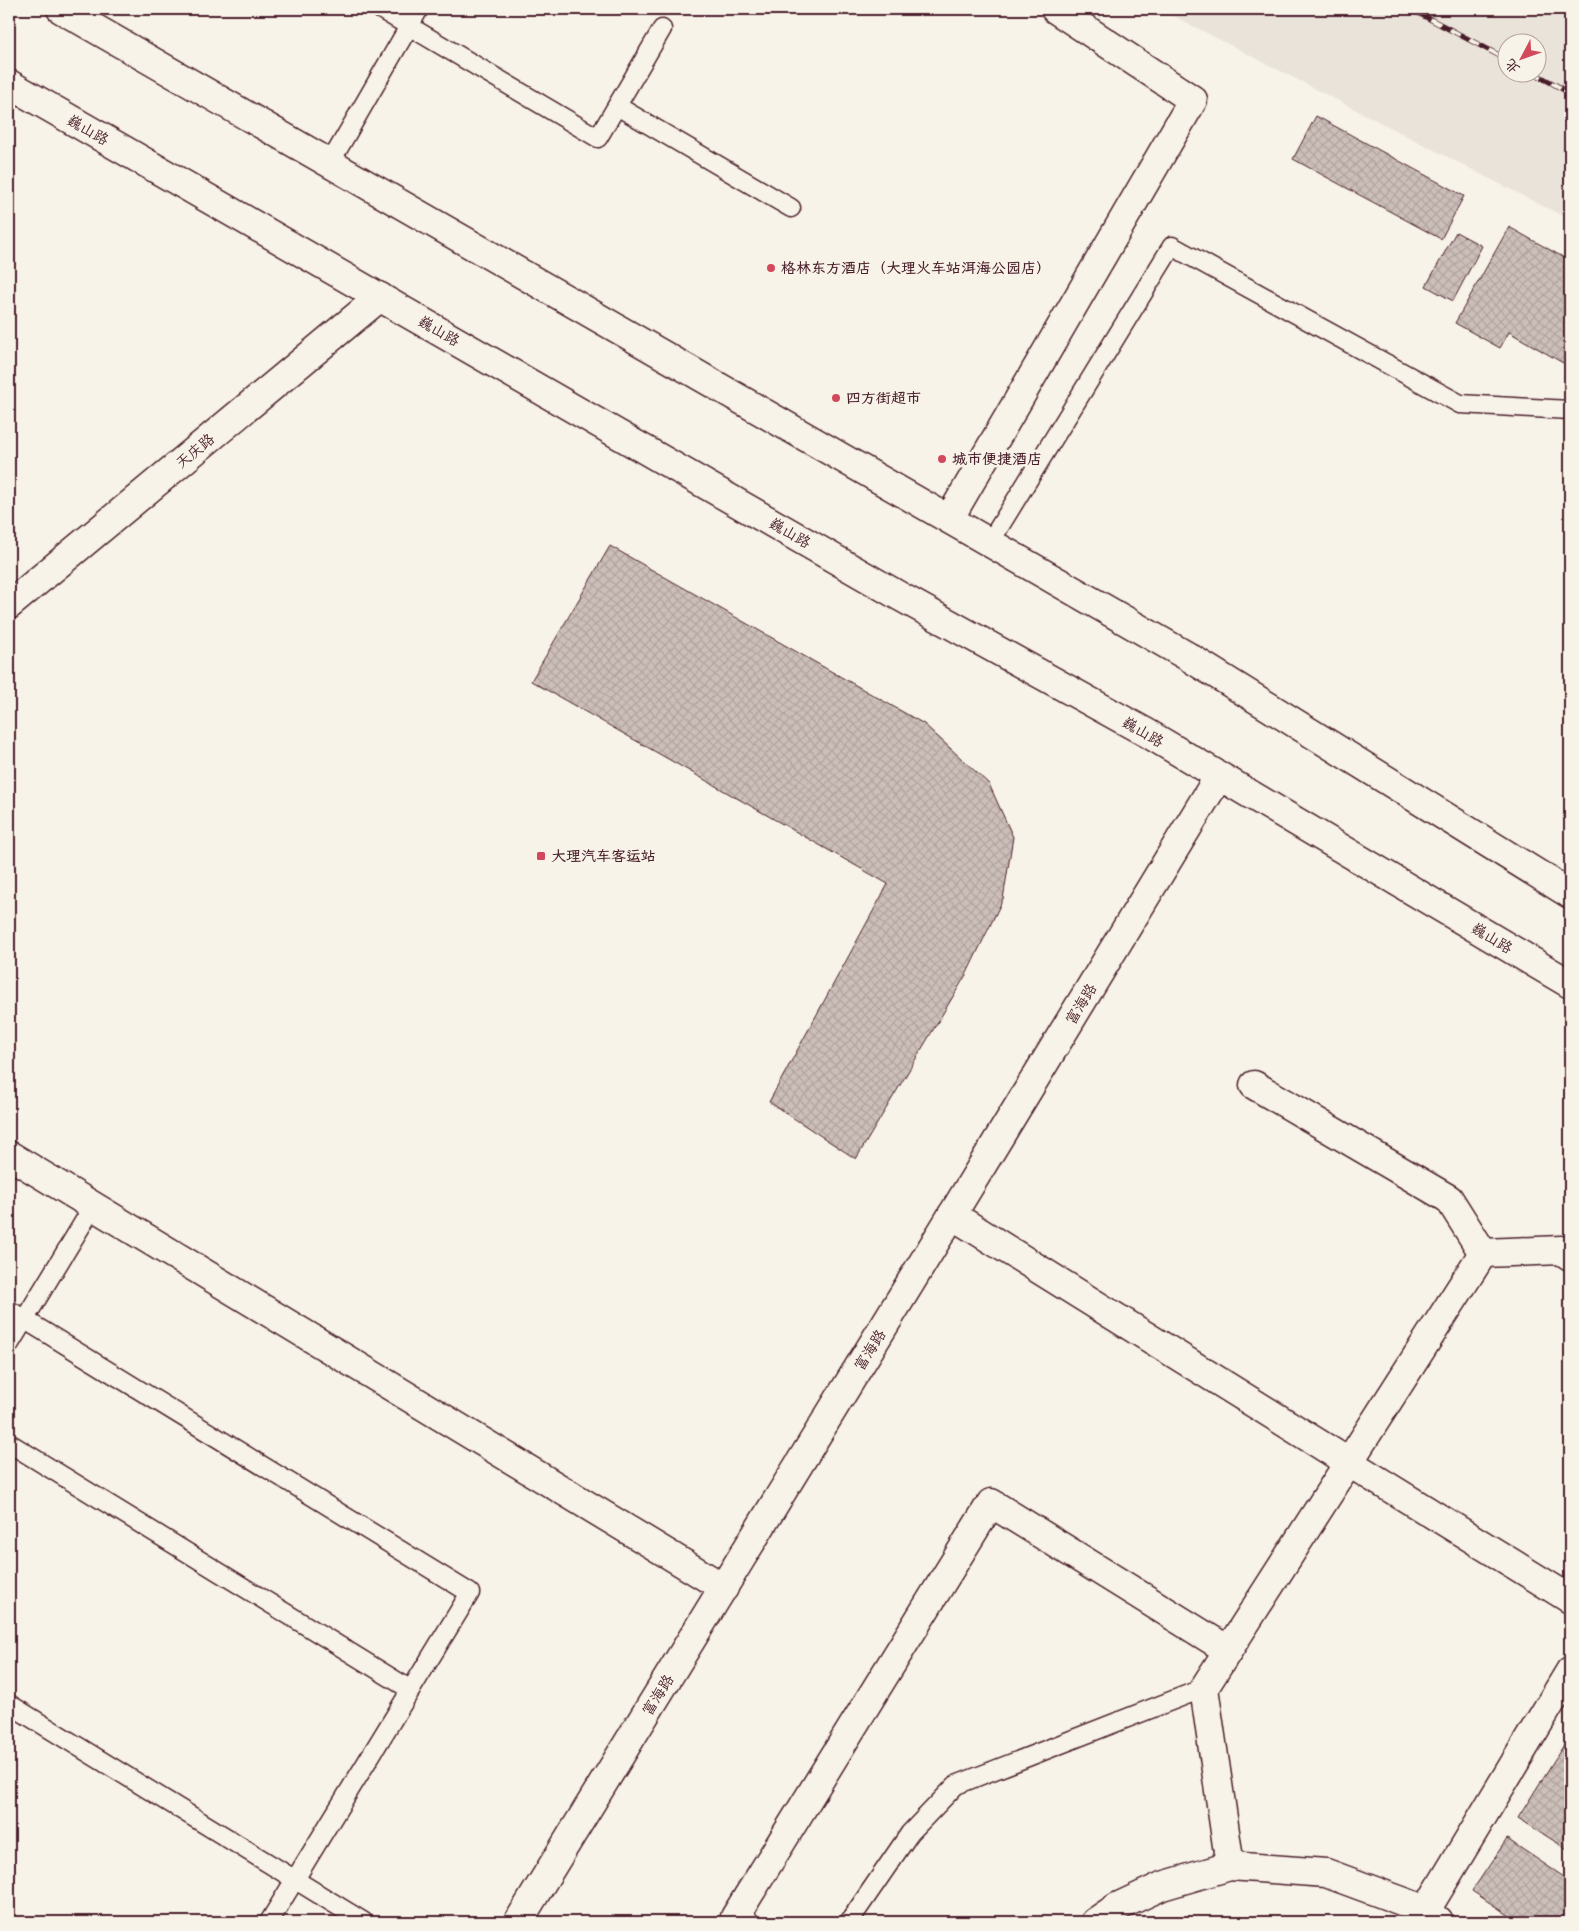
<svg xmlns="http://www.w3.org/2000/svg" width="1579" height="1931" font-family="'Balsamiq Sans','LXGW WenKai TC',sans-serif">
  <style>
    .built { fill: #eae3da; fill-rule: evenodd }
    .building { fill: url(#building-cross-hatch); stroke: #4a1f2b }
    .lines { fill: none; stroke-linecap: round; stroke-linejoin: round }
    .lane-casing { stroke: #4a1f2b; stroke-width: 21 }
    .street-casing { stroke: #4a1f2b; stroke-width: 31 }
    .secondary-casing { stroke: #4a1f2b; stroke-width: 31 }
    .highway-casing { stroke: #4a1f2b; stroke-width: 31 }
    .lane { stroke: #f7f3e8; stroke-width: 18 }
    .street { stroke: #f7f3e8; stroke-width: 28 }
    .secondary { stroke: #f7f3e8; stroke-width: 28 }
    .highway { stroke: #f7f3e8; stroke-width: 28 }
    .rail-casing { stroke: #4a1f2b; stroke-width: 5.5 }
    .rail { stroke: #f7f3e8; stroke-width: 4; stroke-dasharray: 11; stroke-linecap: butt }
    .poi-dot { fill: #d1495b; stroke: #f7f3e8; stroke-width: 2 }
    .labels { text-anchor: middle; stroke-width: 5; stroke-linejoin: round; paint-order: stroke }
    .street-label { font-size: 15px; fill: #4a1f2b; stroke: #f7f3e8 }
    .poi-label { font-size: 15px; font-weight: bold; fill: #4a1f2b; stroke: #f7f3e8; text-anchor: start }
  </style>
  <defs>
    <pattern id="building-cross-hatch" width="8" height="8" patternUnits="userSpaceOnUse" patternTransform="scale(1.25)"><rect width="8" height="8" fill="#ccbfb9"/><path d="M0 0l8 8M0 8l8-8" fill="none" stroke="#b1a49f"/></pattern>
  </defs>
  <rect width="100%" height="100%" fill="#f7f3e8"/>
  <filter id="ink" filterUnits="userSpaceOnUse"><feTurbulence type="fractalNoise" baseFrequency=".02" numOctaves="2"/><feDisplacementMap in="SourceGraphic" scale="10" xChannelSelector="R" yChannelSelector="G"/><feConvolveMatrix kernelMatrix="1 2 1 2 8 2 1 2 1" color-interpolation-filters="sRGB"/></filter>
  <g filter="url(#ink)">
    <path class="built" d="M1160,9H1570V220ZM1506,42H1536V72H1506Z"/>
    <g class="building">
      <path d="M1316,116L1464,196L1441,239L1293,159Z"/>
      <path d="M1509,227L1570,261V367L1509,332L1500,348L1455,323Z"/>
      <path d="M1456,232L1482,246L1453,301L1426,286Z"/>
      <path d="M610,546L924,724L989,784L1013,837L1003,899L967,973L856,1159L769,1102L888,884L531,681Z"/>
      <path d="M1570,1735V1851L1518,1818Z"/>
      <path d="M1507,1839L1570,1881V1922H1519L1472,1891Z"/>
    </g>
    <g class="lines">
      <g class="lane-casing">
        <g id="lane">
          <path d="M380,9L598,138L662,29"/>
          <path d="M617,106L791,208"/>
          <path d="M330,163L419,9"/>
          <path d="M990,542L1172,246L1460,404L1570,410"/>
          <path d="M9,1310L470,1593L269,1922"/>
          <path d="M9,1345L94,1205"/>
          <path d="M9,1443L411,1690"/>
          <path d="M9,1704L364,1922"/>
          <path d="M849,1922L910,1833L956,1785L1204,1688"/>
        </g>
      </g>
      <g class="street-casing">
        <g id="street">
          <path d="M949,519L1193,100L1055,9"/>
          <path d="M1254,1085L1449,1199L1483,1253"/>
          <path d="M9,1155L724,1588"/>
          <path d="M952,1215L1348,1462L1570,1599"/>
          <path d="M1483,1253L1561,1250L1570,1256"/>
          <path d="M1230,1866L1204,1688L1483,1253"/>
          <path d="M744,1922L735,1917L991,1503L1228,1650"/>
          <path d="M1095,1922L1117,1907L1162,1886L1230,1866L1326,1873L1426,1910L1439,1922"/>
          <path d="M1419,1922L1570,1671"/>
        </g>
      </g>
      <g class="secondary-casing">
        <g id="secondary">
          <path d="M9,605L380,297"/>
          <path d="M518,1922L952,1215L1219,776"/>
        </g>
      </g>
      <g class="highway-casing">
        <g id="highway">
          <path d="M61,9L1187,656L1570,894"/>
          <path d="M9,84L901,597L1147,733L1570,984"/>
        </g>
      </g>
      <use href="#lane" class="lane"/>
      <use href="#street" class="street"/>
      <use href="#secondary" class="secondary"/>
      <use href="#highway" class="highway"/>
      <g class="rail-casing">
        <g id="rail">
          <path d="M1411,9L1506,59"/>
          <path d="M1532,72L1570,93"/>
        </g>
      </g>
      <use href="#rail" class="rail"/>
    </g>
  </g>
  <g class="poi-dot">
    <circle cx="771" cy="268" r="5"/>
    <circle cx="836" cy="398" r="5"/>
    <circle cx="942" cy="459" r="5"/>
    <rect x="536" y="851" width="10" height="10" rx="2.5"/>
  </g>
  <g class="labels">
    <g class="street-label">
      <text transform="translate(88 130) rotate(30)" y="5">巍山路</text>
      <text transform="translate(439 331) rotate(30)" y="5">巍山路</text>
      <text transform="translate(195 451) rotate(-40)" y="5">天庆路</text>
      <text transform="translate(790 533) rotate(30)" y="5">巍山路</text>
      <text transform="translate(1143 732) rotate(30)" y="5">巍山路</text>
      <text transform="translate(1492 938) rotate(31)" y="5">巍山路</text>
      <text transform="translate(1081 1004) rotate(-59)" y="5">富海路</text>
      <text transform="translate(870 1350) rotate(-58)" y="5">富海路</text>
      <text transform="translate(658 1695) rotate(-58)" y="5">富海路</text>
    </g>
    <g class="poi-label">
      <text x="781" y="273">格林东方酒店（大理火车站洱海公园店）</text>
      <text x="846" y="403">四方街超市</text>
      <text x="952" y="464">城市便捷酒店</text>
      <text x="551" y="861">大理汽车客运站</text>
    </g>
  </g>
  <rect width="1579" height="1931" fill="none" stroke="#f7f3e8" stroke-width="30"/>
  <rect x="15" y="15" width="1549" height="1901" fill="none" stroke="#4a1f2b" stroke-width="2" filter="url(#ink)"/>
  <g transform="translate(1522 58) rotate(229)"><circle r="24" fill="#f7f3e8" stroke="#b29e9c"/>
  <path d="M0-4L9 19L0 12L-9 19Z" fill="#d1495b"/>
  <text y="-8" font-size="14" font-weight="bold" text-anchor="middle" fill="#4a1f2b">北</text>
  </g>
</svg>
